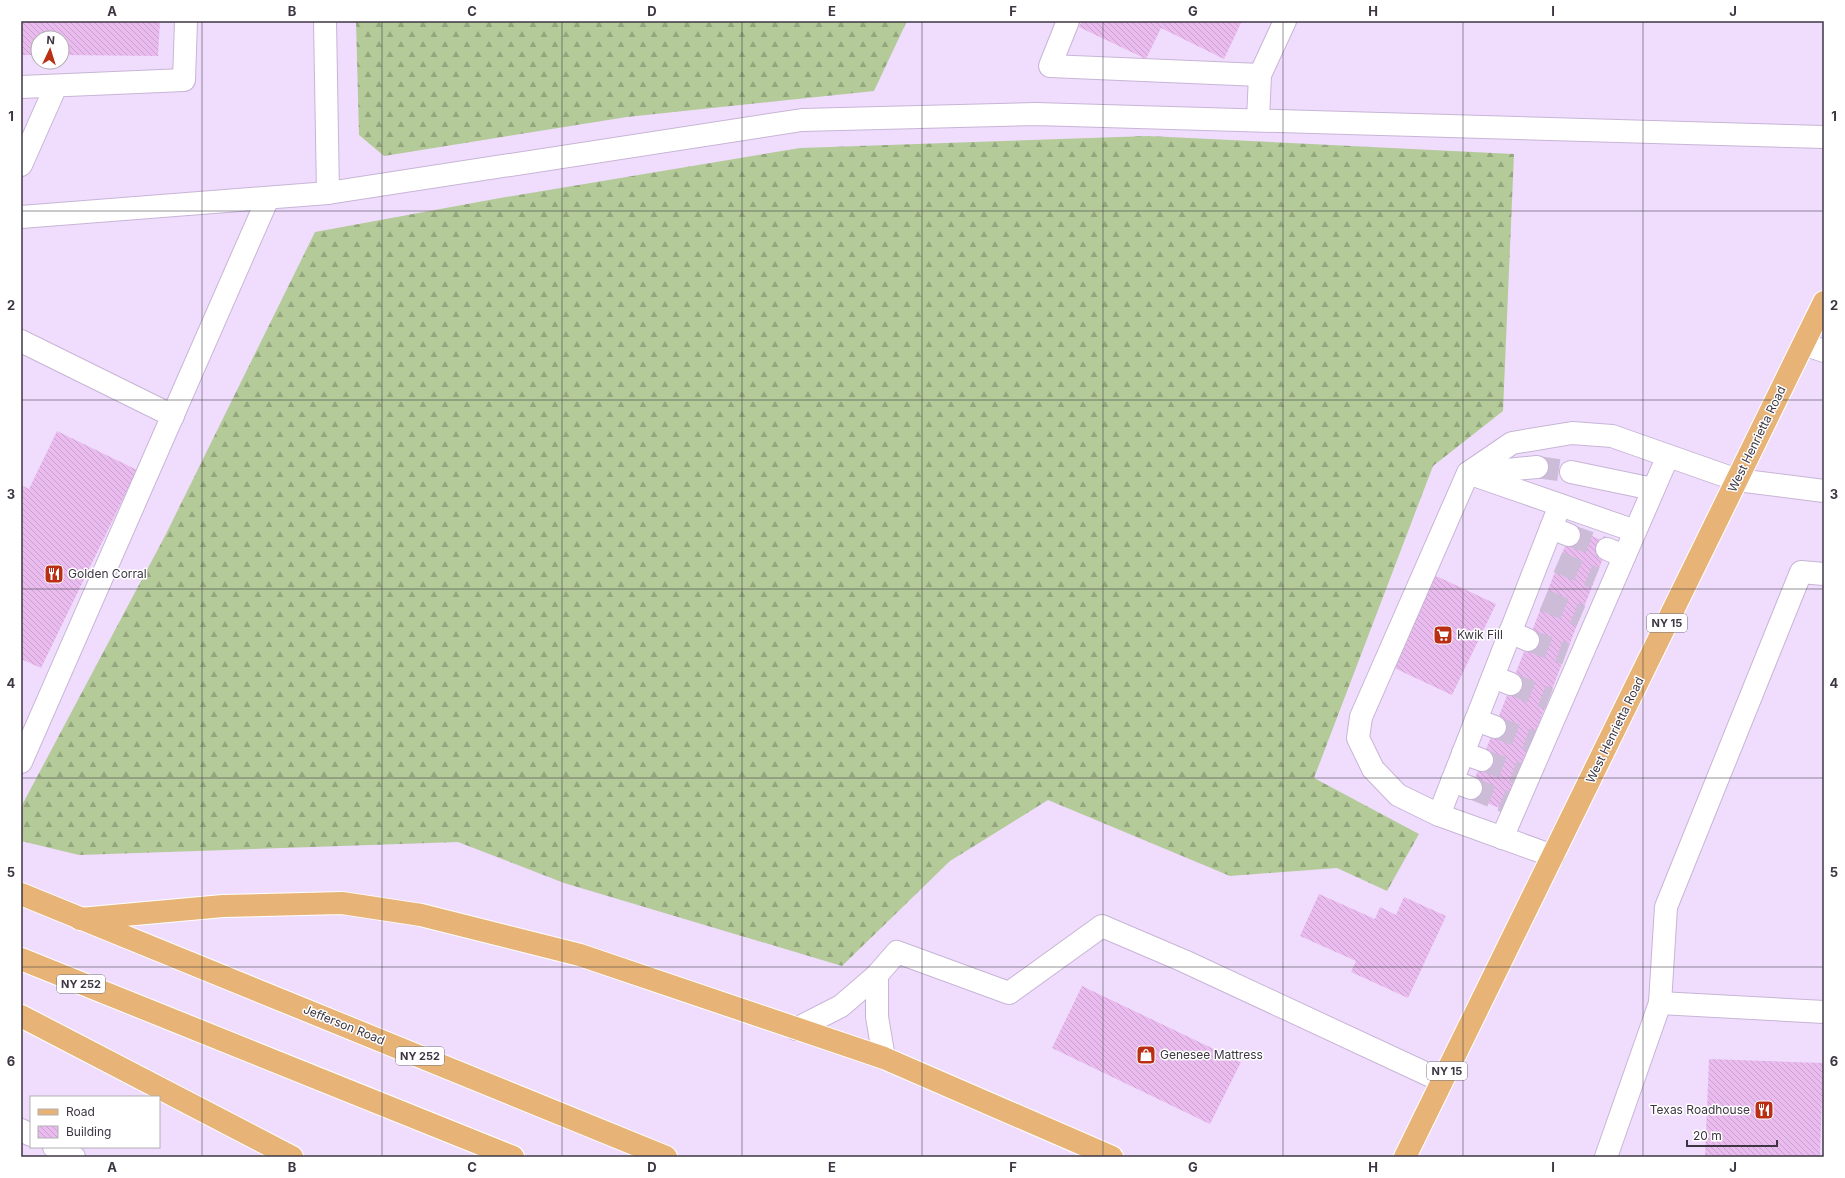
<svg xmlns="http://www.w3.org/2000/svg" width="1845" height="1178" font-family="Inter,sans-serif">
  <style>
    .forest { fill: url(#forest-firs) }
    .building { fill: url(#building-back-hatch) }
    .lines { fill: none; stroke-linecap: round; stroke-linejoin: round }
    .minor-tunnel { stroke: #ccbcd8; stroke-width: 22; stroke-dasharray: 22 11; stroke-linecap: butt }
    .minor-casing { stroke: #c8b5d5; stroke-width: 24 }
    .major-casing { stroke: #fff; stroke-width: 24 }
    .minor { stroke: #fff; stroke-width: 22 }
    .major { stroke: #e8b376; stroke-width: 22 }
    .grid { fill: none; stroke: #3d3642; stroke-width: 1; stroke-opacity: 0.55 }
    .labels { text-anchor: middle; stroke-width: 3; stroke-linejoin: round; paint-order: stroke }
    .shield { fill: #fff; stroke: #77727b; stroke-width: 1 }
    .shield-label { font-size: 11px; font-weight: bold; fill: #3d3642 }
    .street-label { font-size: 12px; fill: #3d3642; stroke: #fff }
    .poi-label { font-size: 12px; fill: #3d3642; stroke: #fff; text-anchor: start }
    .neatline { fill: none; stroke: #3d3642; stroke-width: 1.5 }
    .grid-label { font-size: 13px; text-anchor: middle; font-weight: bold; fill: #3d3642 }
  </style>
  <defs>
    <pattern id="forest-firs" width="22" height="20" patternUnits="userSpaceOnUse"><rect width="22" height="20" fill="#b4cb99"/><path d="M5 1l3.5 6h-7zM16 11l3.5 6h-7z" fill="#94a67e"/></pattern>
    <pattern id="building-back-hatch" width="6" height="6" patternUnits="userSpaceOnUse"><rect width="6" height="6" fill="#e9bbee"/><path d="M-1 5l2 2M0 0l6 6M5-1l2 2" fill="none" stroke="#c9a1cd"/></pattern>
  </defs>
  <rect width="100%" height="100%" fill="#f0ddfe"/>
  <g class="forest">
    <path d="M356,21H907L874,91L627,117L384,156L359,135Z"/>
    <path d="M1148,136L1514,154L1503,411L1433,466L1314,778L1419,834L1387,891L1337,868L1230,876L1048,800L950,861L842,966L564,883L458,842L79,855L21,841V807L166,534L315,232L500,198L800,148Z"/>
  </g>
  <g class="building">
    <path d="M21,21H160L158,56L62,55V38H38V55H21Z"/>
    <path d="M1082,21H1242L1224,59L1161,28L1146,59L1079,27Z"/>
    <path d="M57,431L137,470L41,668L21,659V485L29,489Z"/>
    <path d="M1572,528L1609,543L1505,810L1468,796Z"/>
    <path d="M1434,575L1496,604L1452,695L1390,666Z"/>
    <path d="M1319,894L1375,919L1380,907L1396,915L1404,897L1446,916L1408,998L1351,972L1356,961L1300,936Z"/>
    <path d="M1082,986L1241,1062L1210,1124L1052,1048Z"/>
    <path d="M1709,1059L1823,1063L1820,1157H1705Z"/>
  </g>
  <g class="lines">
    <g class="minor-tunnel">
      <path d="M1537,467L1571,472"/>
      <path d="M1569,535L1607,549"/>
      <path d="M1558,562L1595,578"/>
      <path d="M1544,600L1581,616"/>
      <path d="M1528,640L1566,654"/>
      <path d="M1511,684L1549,699"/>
      <path d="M1495,727L1532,741"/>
      <path d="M1482,760L1520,774"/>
      <path d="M1471,788L1508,803"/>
    </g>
    <g class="minor-casing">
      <g id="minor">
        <path d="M325,21L328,193"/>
        <path d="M1068,21L1050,66L1260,75"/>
        <path d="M21,87L184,80L186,21"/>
        <path d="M1258,120L1260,75L1285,21"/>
        <path d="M21,165L56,86"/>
        <path d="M21,217L328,193L802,120L1036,114L1824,137"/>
        <path d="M21,341L173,416"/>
        <path d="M1804,344L1824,351"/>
        <path d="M1571,472L1653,489"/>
        <path d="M1468,473L1635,531"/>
        <path d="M1475,473L1537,467"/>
        <path d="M1551,528L1569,535"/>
        <path d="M1607,549L1624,556"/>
        <path d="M1510,632L1528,640"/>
        <path d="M1493,677L1511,684"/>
        <path d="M1476,720L1495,727"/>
        <path d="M1463,753L1482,760"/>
        <path d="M21,762L268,198"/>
        <path d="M1452,781L1471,788"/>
        <path d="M1439,815L1560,505"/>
        <path d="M1502,838L1668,456"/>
        <path d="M1553,856L1439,815L1398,795L1373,769L1358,738L1361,717L1468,473L1512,443L1572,433L1612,436L1737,480L1824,491"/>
        <path d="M877,975V1017L884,1058"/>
        <path d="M1660,1003L1824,1012"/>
        <path d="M796,1029L841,1006L877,975L897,952L1009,993L1102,926L1184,961L1442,1081"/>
        <path d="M21,1130L31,1135"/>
        <path d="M54,1147L74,1157"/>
        <path d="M1606,1157L1660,1003L1666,907L1801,572L1824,574"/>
      </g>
    </g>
    <g class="major-casing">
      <g id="major">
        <path d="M21,894L666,1157"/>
        <path d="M80,919L223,906L342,903L421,915L580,955L884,1058L1112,1157"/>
        <path d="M21,959L513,1157"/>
        <path d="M21,1016L292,1157"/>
        <path d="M1405,1157L1824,302"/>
      </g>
    </g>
    <use href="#minor" class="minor"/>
    <use href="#major" class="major"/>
  </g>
  <path class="grid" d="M202,21V1157M382,21V1157M562,21V1157M742,21V1157M922,21V1157M1103,21V1157M1283,21V1157M1463,21V1157M1643,21V1157M21,211H1824M21,400H1824M21,589H1824M21,778H1824M21,967H1824"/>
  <defs>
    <g id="restaurant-square" transform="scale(1)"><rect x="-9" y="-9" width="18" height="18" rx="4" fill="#ba2e14" stroke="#fff"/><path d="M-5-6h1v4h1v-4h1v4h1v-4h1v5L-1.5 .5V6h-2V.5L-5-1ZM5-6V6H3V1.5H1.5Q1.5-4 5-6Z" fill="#fff"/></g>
    <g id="supermarket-square" transform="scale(1)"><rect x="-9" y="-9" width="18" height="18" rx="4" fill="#ba2e14" stroke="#fff"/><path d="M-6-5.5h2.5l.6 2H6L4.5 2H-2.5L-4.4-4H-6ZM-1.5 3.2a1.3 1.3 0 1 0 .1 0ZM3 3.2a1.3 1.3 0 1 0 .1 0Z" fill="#fff"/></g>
    <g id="shop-square" transform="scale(1)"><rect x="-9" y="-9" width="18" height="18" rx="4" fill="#ba2e14" stroke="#fff"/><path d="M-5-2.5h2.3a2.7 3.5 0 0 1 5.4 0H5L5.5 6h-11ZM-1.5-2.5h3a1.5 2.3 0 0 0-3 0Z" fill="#fff"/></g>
  </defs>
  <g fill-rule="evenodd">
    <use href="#restaurant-square" x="54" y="574"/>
    <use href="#supermarket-square" x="1443" y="635"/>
    <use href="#shop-square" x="1146" y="1055"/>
    <use href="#restaurant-square" x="1764" y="1110"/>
  </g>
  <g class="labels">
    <g class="shield">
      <rect x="1647" y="614" width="40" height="18" rx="3"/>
      <rect x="57" y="975" width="48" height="18" rx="3"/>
      <rect x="396" y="1047" width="48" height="18" rx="3"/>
      <rect x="1427" y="1062" width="40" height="18" rx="3"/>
    </g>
    <g class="shield-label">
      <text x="1667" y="627">NY 15</text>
      <text x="81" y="988">NY 252</text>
      <text x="420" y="1060">NY 252</text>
      <text x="1447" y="1075">NY 15</text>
    </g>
    <g class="street-label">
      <text transform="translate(1757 439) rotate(-64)" y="4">West Henrietta Road</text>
      <text transform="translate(1615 730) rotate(-64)" y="4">West Henrietta Road</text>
      <text transform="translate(344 1025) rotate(22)" y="4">Jefferson Road</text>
    </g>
    <g class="poi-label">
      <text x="68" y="578">Golden Corral</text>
      <text x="1457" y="639">Kwik Fill</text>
      <text x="1160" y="1059">Genesee Mattress</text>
      <text x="1750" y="1114" text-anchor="end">Texas Roadhouse</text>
    </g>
  </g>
  <rect width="1845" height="1178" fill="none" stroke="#ffffff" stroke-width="44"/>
  <rect x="30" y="1096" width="130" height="52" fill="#ffffff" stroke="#b1afb3"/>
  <rect x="38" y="1109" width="20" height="6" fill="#e8b376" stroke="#b1afb3"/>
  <text x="66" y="1116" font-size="12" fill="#3d3642">Road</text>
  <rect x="38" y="1126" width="20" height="12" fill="url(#building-back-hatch)" stroke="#b1afb3"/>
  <text x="66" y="1136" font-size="12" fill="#3d3642">Building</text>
  <g transform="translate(50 50) rotate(4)"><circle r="19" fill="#ffffff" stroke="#b1afb3"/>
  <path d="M0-3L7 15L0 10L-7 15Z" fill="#ba2e14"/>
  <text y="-6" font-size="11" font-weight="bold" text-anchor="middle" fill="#3d3642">N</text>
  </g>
  <path d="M1687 1140v6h90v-6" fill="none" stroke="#3d3642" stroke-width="2"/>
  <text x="1693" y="1140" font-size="12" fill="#3d3642" stroke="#ffffff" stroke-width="3" paint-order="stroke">20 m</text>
  <rect x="22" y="22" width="1801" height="1134" class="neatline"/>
  <g class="grid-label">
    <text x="112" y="16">A</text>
    <text x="292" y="16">B</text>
    <text x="472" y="16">C</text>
    <text x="652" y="16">D</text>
    <text x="832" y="16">E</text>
    <text x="1013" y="16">F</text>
    <text x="1193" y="16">G</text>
    <text x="1373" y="16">H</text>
    <text x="1553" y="16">I</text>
    <text x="1733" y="16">J</text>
    <text x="11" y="121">1</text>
    <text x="1834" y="121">1</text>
    <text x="11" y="310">2</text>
    <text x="1834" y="310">2</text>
    <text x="11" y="499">3</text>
    <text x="1834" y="499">3</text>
    <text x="11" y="688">4</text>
    <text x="1834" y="688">4</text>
    <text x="11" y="877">5</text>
    <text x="1834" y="877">5</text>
    <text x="11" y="1066">6</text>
    <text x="1834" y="1066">6</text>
    <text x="112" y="1172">A</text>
    <text x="292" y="1172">B</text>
    <text x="472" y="1172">C</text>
    <text x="652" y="1172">D</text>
    <text x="832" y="1172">E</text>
    <text x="1013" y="1172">F</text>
    <text x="1193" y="1172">G</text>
    <text x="1373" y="1172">H</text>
    <text x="1553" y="1172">I</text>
    <text x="1733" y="1172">J</text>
  </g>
</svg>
